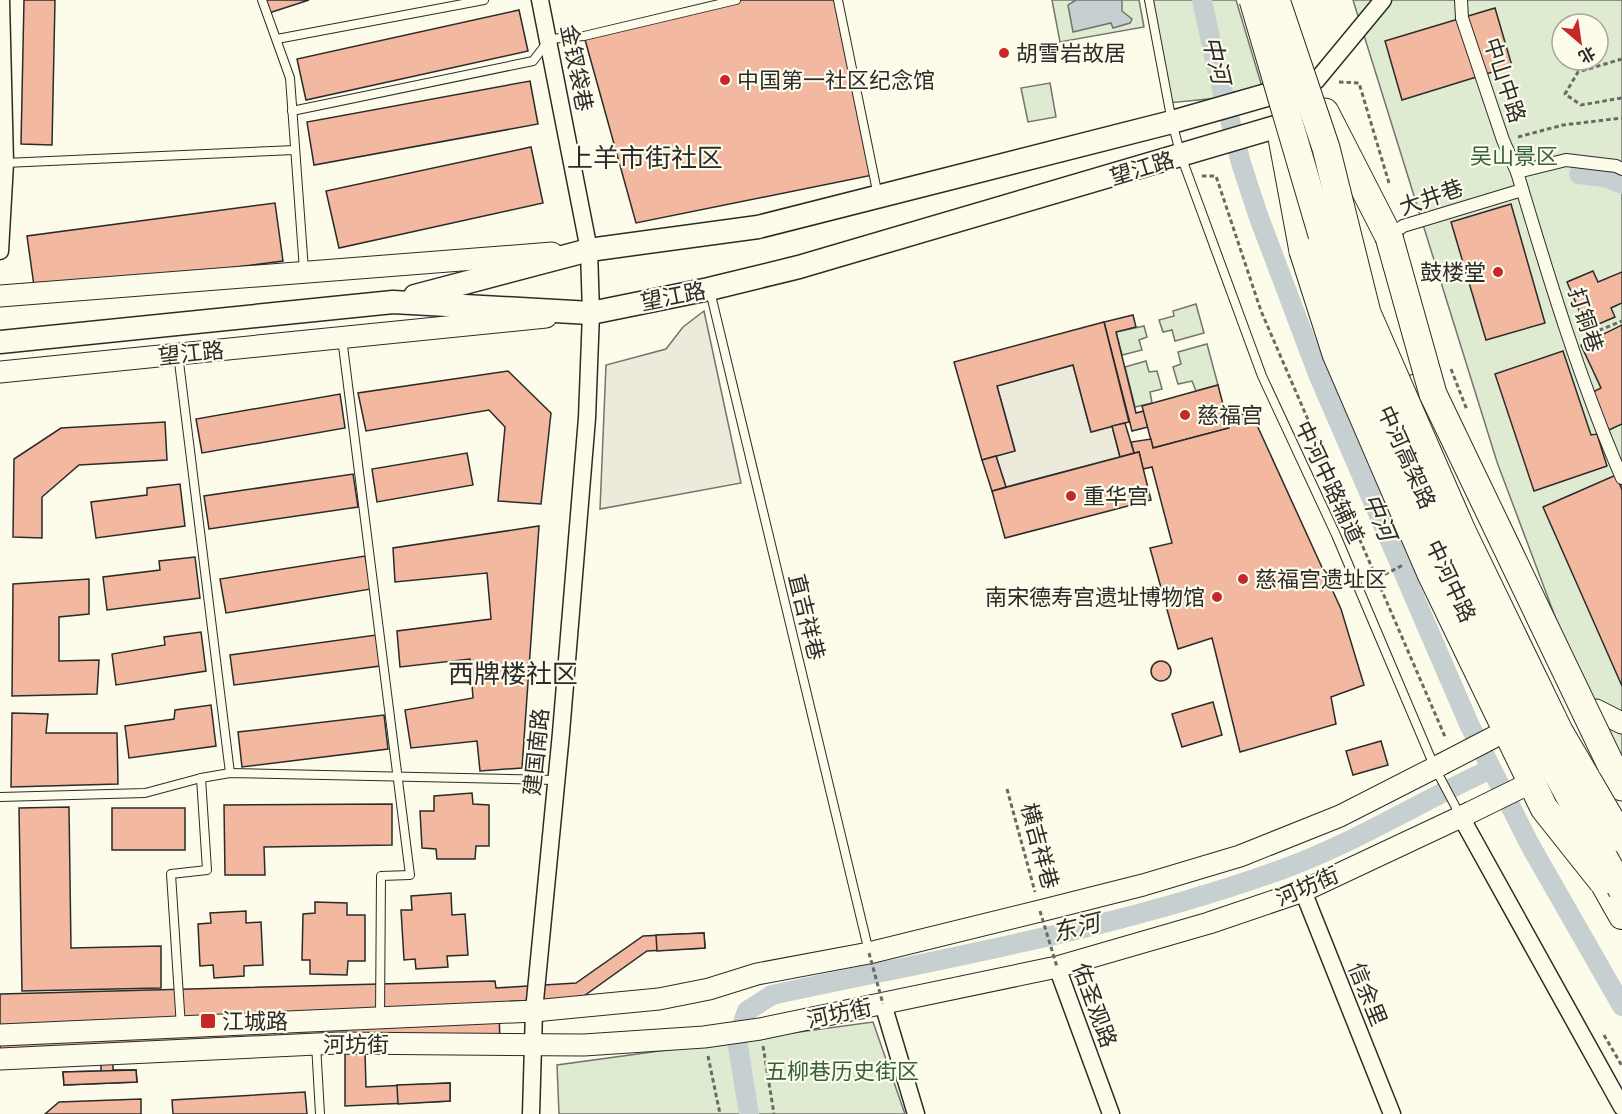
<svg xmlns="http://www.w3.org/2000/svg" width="1622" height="1114" font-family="'Exo 2','Noto Sans SC',sans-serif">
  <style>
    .green { fill: #deebd1; stroke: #74746e; stroke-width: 1.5; fill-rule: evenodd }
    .parking { fill: #eceadb; stroke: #74746e; stroke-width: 1.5 }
    .water { fill: #c7d0d0; stroke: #74746e; stroke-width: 1.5 }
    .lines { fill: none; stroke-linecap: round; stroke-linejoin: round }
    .canal { stroke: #c7d0d0; stroke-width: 20 }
    .building { fill: #f2b8a0; stroke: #2b2b2b; stroke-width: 1.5 }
    .service-casing { stroke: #2b2b2b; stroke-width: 10 }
    .pedestrian-casing { stroke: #2b2b2b; stroke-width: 14 }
    .minor-casing { stroke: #2b2b2b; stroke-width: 19 }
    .tertiary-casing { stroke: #2b2b2b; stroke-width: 23 }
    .secondary-casing { stroke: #2b2b2b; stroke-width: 25 }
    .primary-casing { stroke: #2b2b2b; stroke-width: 28 }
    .trunk-casing { stroke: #2b2b2b; stroke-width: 29 }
    .path { stroke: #6a6964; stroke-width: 3; stroke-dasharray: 4.5 3; stroke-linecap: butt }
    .service { stroke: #fdfbea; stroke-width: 8 }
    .pedestrian { stroke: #fdfbea; stroke-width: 12 }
    .minor { stroke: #fdfbea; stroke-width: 16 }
    .tertiary { stroke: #fdfbea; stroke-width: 21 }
    .secondary { stroke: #fdfbea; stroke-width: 22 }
    .primary { stroke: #fdfbea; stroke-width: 26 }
    .trunk { stroke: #fdfbea; stroke-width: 27 }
    .tertiary-bridge-casing { stroke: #2b2b2b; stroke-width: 23; stroke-linecap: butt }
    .trunk-bridge-casing { stroke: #2b2b2b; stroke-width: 29; stroke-linecap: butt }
    .path-bridge { stroke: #6a6964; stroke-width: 3; stroke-dasharray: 4.5 3; stroke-linecap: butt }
    .tertiary-bridge { stroke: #fdfbea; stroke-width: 21 }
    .trunk-bridge { stroke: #fdfbea; stroke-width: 27 }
    .poi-dot { fill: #c62828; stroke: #fdfbea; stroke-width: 2 }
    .labels { text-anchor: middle; stroke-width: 4.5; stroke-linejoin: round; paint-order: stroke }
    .poi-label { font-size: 22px; fill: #2b2b2b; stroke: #fdfbea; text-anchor: start }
    .street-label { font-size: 22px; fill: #2b2b2b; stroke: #fdfbea }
    .park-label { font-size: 22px; fill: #34623c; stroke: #fdfbea }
    .water-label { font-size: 24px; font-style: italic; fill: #2b2b2b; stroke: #fdfbea }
    .quarter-label { font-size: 26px; fill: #2b2b2b; stroke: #fdfbea }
  </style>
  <rect width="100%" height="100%" fill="#fdfbea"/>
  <g class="green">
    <path d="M1052,0H1139L1144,27L1060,42Z"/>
    <path d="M1149,0H1198L1218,98L1168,103Z"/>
    <path d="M1209,0H1236L1263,90L1229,92Z"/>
    <path d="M1353,0H1622V756L1607,755L1497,462ZM1562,24H1598V60H1562Z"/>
    <path d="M1050,83L1056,117L1028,122L1021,88Z"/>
    <path d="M1196,304L1204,333L1175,341L1172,330L1163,332L1159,320L1174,316L1173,311Z"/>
    <path d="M1144,326L1147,337L1139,340L1142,350L1122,355L1116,332Z"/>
    <path d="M1207,344L1218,385L1196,391L1192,381L1178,384L1173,367L1181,364L1178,352Z"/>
    <path d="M1146,361L1149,372L1157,371L1162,389L1150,392L1152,403L1135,407L1125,367Z"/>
    <path d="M873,1022L905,1114H559L557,1065Z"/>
  </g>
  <g class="parking">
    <path d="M704,311L741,483L600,509L606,365L666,349L683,327Z"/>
    <path d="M1073,365L1091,432L1112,426L1120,457L1006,487L996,456L1015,450L997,386Z"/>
  </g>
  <path class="water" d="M1076,0H1122V11L1132,19L1130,23L1113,28L1111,23L1073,32L1068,5Z"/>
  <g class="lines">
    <g class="canal">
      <path d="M1202,0L1216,65L1241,163L1258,215L1318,374L1469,724L1530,845L1622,1006"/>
      <path d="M1579,174L1605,177L1622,184"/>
      <path d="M749,1114L737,1040L747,1011L772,995C943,958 1118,929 1283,869C1355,843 1421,801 1491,769"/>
    </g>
  </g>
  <g class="building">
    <path d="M24,0H55L52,145L21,144Z"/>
    <path d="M265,0H309L269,13Z"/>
    <path d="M736,0H838L873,175L636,223L584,36Z"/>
    <path d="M1495,8L1512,66L1402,100L1385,41Z"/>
    <path d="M519,10L528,51L306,100L297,59Z"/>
    <path d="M530,81L538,124L314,165L307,122Z"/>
    <path d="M531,147L543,203L339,248L326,191Z"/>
    <path d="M275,203L283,261L35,293L27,236Z"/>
    <path d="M1511,204L1545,323L1486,340L1451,222Z"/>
    <path d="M1593,271L1598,282L1622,272V303L1611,308L1615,317L1587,329L1567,282Z"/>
    <path d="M1133,315L1136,327L1116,332L1136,413L1144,411L1148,427L1132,431L1104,322Z"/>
    <path d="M1104,322L1129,422L1091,432L1073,365L997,386L1015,451L982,460L954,362Z"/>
    <path d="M1622,325V424L1609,430L1591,393L1601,388L1581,345Z"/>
    <path d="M1563,351L1591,435L1597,434L1607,466L1534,491L1495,374Z"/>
    <path d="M508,371L551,413L541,504L498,501L505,427L489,410L366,431L358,393Z"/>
    <path d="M1218,385L1229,428L1153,448L1142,406Z"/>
    <path d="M340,394L345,428L202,453L196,419Z"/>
    <path d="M1251,412L1341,609L1364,685L1331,697L1336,724L1240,752L1212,638L1178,649L1150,548L1172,543L1152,467L1143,469L1139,452L1134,453L1131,442L1151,439L1153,448L1229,428L1227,418Z"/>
    <path d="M165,422L167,460L79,465L42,497V538L13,537L14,459L61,428Z"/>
    <path d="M1125,423L1134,453L1120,457L1112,426Z"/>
    <path d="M1139,452L1151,500L1005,538L992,491Z"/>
    <path d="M467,453L473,485L377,502L372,469Z"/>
    <path d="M996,456L1006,487L992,491L982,460Z"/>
    <path d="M353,474L358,507L209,529L204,496Z"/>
    <path d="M1616,475L1622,490V686L1543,507Z"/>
    <path d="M180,484L185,526L96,538L91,502L147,495V488Z"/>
    <path d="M539,526L522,768L480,771L477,741L411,748L405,710L473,698L470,659L400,667L397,631L491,619L487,573L395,582L393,548Z"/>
    <path d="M365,556L371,589L226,613L220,579Z"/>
    <path d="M195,557L200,598L107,610L103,577L160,570L159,561Z"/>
    <path d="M89,579V614L59,617V661L99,660L97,694L12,696L13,584Z"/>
    <path d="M201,632L206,671L116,685L112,654L165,645L164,637Z"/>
    <path d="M376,635L380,666L234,685L230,655Z"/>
    <circle cx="1161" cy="671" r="10"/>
    <path d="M1213,702L1222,735L1182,747L1172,714Z"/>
    <path d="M211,705L216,746L129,758L125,726L174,719L175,710Z"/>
    <path d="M12,713L48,714L46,733H117L118,784L11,787Z"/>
    <path d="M384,715L388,749L242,767L238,732Z"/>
    <path d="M1381,741L1388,765L1353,775L1346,751Z"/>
    <path d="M472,793L473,804L489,805V846H476L475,859H437L436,849L422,848L420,811H434V796Z"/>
    <path d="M392,804V845L264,847L265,875H225L224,805Z"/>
    <path d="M69,807L71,948L161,946V988L22,991L19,808Z"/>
    <rect x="112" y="808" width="73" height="42"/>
    <path d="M451,893L452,915L465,914L468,955L447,956L448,967L416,969L415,959L404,960L401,910H412L411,896Z"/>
    <path d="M315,902L347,903V915H365V961H348L347,975L310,974V960H302L303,914L315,913Z"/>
    <path d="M246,911V923L261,922L263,965L244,966V976L214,978L213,965L200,966L198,924L211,923L210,913Z"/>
    <path d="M704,933L705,948L647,951L581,998L499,1002L500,1050L365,1052L366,1087L450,1083V1101L345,1106V1052L113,1060V1070H136L137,1082L64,1085L63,1072L101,1071V1060L0,1063V994L495,981L496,988L576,983L643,936Z"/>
    <path d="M704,933L705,948L657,951L656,935Z"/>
    <path d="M136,1070L137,1082L64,1085L63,1072Z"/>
    <path d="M450,1083V1101L398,1104L397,1085Z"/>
    <path d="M305,1092L307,1114H173L172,1100Z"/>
    <path d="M141,1099V1114H45L59,1102Z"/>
  </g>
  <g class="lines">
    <g class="service-casing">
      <g id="service">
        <path d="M262,0L290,78L304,270"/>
        <path d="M838,0L878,196"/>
        <path d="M1149,0L1172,122L1181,156L1262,376L1336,535L1435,768L1461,817"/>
        <path d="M277,39L484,0"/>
        <path d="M292,111L533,61L550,39L584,36L736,0"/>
        <path d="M5,163L295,150"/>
        <path d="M710,291L869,952"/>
        <path d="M342,338L410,875L381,876L380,1018"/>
        <path d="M178,354L230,773"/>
        <path d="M0,797L145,793L201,778L230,773L556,780"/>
        <path d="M181,1027L171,874L207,870L201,778"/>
        <path d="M316,1044L320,1114"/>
      </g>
    </g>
    <g class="pedestrian-casing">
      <g id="pedestrian">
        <path d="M1461,0L1462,18L1503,140L1517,172L1566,160L1616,166L1622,169"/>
        <path d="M1517,172C1548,275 1579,379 1622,478"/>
        <path d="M1389,237L1403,226L1522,190"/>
      </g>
    </g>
    <g class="minor-casing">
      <g id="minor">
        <path d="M1316,81L1383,0"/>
        <path d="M0,251L5,163L1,0"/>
        <path d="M1461,817L1622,1107"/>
        <path d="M1303,891L1392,1114"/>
        <path d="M1057,967L1111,1114"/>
        <path d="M883,1004L916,1114"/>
        <path d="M531,1114L534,1011L561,733L587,418L591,313L589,250L540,0"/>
      </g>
    </g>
    <g class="tertiary-casing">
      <g id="tertiary">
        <path d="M0,296L552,253"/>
        <path d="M0,372L546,317"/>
        <path d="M1574,710H1596L1622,723"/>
        <path d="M0,1035L534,1011L659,999L709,989L757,974L869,953L1040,911L1143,885L1240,856L1340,816L1442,764"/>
        <path d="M0,1059L338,1043L584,1045L704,1037L760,1029L1057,967L1209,923L1303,891L1469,813"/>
      </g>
    </g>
    <g class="secondary-casing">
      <g id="secondary">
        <path d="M415,296L589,250L758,227L1172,122L1295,87"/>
        <path d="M0,342L393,302L591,313L709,289L799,267L1296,121"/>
      </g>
    </g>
    <g class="primary-casing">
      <g id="primary">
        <path d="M1414,388L1476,524L1589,759"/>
        <path d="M1596,870L1622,916"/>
      </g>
    </g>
    <g class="trunk-casing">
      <g id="trunk">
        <path d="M1325,112L1389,237"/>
        <path d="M1280,127L1303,251"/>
        <path d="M1611,765L1622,787"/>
      </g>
    </g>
    <g class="path">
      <path d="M1622,59L1578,72L1565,94L1581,105L1622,98"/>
      <path d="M1339,82L1359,83L1389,183"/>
      <path d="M1518,137L1563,125L1622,118"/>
      <path d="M1202,176H1216L1261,311L1446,739"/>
      <path d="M1585,336L1622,321"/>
      <path d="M1451,369L1467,410"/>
      <path d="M1378,578L1403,565"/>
      <path d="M1007,789L1035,892"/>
      <path d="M1604,1035L1622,1066"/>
      <path d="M763,1046L774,1114"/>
      <path d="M708,1056L720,1114"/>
    </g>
    <use href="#service" class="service"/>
    <use href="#pedestrian" class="pedestrian"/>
    <use href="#minor" class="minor"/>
    <use href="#tertiary" class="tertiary"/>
    <use href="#secondary" class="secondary"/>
    <use href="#primary" class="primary"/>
    <use href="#trunk" class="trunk"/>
    <g class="tertiary-bridge-casing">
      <g id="tertiary-bridge">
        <path d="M1442,764L1496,736"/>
        <path d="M1469,813L1520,788"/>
      </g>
    </g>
    <g class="trunk-bridge-casing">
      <g id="trunk-bridge">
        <path d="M1253,0L1347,320L1444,541L1541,745L1622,890"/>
        <path d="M1276,0L1326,148L1367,313L1462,531L1559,731L1622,839"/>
        <path d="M1389,237L1433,394L1611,765"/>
        <path d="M1303,251L1336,354L1431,574L1544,808L1602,881"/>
      </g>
    </g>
    <g class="path-bridge">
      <path d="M1040,911L1057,967"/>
      <path d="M869,953L883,1004"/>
    </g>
    <use href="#tertiary-bridge" class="tertiary-bridge"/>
    <use href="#trunk-bridge" class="trunk-bridge"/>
  </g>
  <g class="poi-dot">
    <circle cx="1004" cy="53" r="6"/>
    <circle cx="725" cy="80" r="6"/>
    <circle cx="1498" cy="272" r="6"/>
    <circle cx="1185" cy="415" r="6"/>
    <circle cx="1071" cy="496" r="6"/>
    <circle cx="1243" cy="579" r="6"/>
    <circle cx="1217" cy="597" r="6"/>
    <rect x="200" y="1013" width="16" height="16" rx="3"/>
  </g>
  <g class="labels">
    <g class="poi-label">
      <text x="1016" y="61">胡雪岩故居</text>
      <text x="737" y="88">中国第一社区纪念馆</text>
      <text x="1486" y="280" text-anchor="end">鼓楼堂</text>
      <text x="1197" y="423">慈福宫</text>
      <text x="1083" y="504">重华宫</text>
      <text x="1255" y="587">慈福宫遗址区</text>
      <text x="1205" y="605" text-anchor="end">南宋德寿宫遗址博物馆</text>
      <text x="222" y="1029">江城路</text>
    </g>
    <g class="street-label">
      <text transform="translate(577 68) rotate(79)" y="8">金钗袋巷</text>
      <text transform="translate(1505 80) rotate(72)" y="8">中山中路</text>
      <text transform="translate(1142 168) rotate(-17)" y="8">望江路</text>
      <text transform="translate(1431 197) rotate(-19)" y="8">大井巷</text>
      <text transform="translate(673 296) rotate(-11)" y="8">望江路</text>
      <text transform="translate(1586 320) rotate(72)" y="8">打铜巷</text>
      <text transform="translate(191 353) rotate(-6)" y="8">望江路</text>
      <text transform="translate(1407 457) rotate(66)" y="8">中河高架路</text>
      <text transform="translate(1330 482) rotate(65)" y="8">中河中路辅道</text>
      <text transform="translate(1451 581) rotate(65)" y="8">中河中路</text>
      <text transform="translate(807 617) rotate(76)" y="8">直吉祥巷</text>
      <text transform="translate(536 752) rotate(-84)" y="8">建国南路</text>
      <text transform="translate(1040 846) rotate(75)" y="8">横吉祥巷</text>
      <text transform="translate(1307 886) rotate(-23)" y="8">河坊街</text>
      <text transform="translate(1368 994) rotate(68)" y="8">信余里</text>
      <text transform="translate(1095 1005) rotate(70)" y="8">佑圣观路</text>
      <text transform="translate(839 1013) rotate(-12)" y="8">河坊街</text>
      <text x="356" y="1052">河坊街</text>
    </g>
    <g class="park-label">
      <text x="1514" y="164">吴山景区</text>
      <text x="842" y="1079">五柳巷历史街区</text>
    </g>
    <g class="water-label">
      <text transform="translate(1216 60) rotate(77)" y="8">中河</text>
      <text transform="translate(1379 517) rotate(67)" y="8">中河</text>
      <text transform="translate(1076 928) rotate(-14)" y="8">东河</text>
    </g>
    <g class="quarter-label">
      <text x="645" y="167">上羊市街社区</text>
      <text x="513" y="683">西牌楼社区</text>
    </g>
  </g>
  <g transform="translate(1580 42) rotate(151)"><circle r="28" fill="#fdfbea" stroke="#a9a89e" stroke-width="1.5"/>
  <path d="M0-4.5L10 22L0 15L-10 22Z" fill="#c62828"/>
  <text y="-9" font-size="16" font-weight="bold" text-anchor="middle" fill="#2b2b2b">北</text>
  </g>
</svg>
